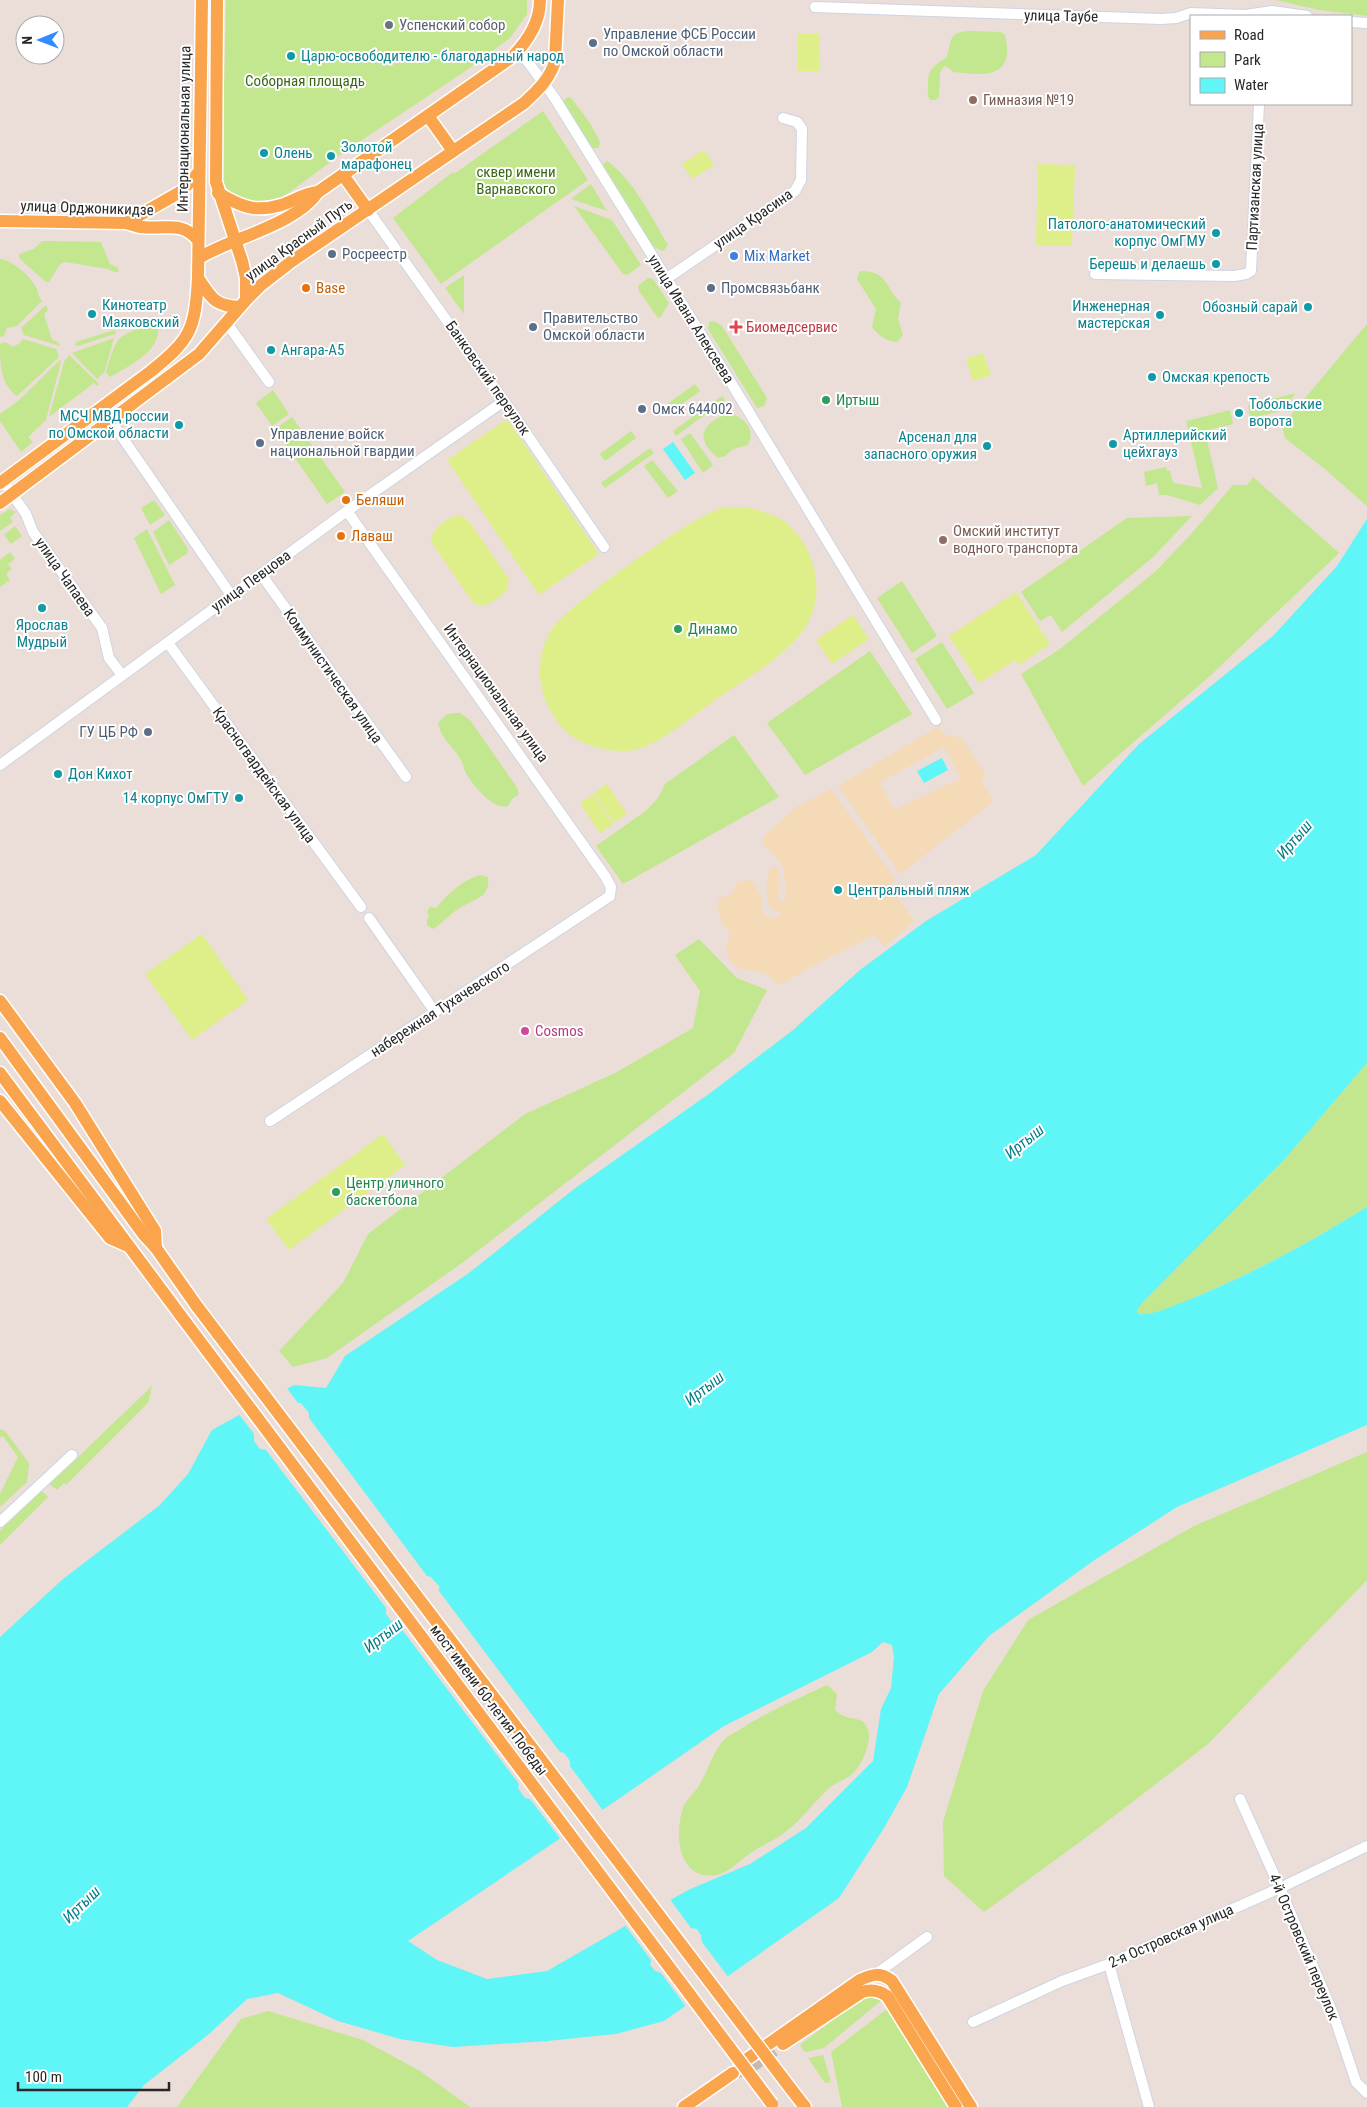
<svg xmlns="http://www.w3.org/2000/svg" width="1367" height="2107" font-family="'Roboto Condensed',sans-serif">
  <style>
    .green { fill: #c3e78e }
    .sand { fill: #f4dab6; fill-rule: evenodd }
    .pitch { fill: #deef89 }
    .water { fill: #60f5f7; fill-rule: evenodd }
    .pier { fill: #ebddd7 }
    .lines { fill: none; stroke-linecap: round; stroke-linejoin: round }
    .major-tunnel { stroke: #c4b9b4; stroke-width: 12; stroke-dasharray: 12 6; stroke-linecap: butt }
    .minor-casing { stroke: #ccd6e2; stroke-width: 12 }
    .major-casing { stroke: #fff; stroke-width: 15 }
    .minor { stroke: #fff; stroke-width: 10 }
    .major { stroke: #faa54d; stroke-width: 12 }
    .major-bridge-casing { stroke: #fff; stroke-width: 15; stroke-linecap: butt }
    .major-bridge { stroke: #faa54d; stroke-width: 12 }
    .worship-dot { fill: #6b7280; stroke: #fff; stroke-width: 2 }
    .service-dot { fill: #5c6f8a; stroke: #fff; stroke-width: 2 }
    .culture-dot { fill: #0f9aa8; stroke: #fff; stroke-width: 2 }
    .education-dot { fill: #8d6e63; stroke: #fff; stroke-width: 2 }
    .shop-dot { fill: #3f7fe0; stroke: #fff; stroke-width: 2 }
    .food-dot { fill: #e8710a; stroke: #fff; stroke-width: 2 }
    .health-dot { fill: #e0444e; stroke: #fff; stroke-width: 2 }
    .leisure-dot { fill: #2e9e5b; stroke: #fff; stroke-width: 2 }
    .hotel-dot { fill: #d1479c; stroke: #fff; stroke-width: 2 }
    .labels { text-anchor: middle; stroke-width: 4; stroke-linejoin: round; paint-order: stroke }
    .street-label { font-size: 15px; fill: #272727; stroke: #fff }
    .worship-label { font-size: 15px; fill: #5b616d; stroke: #fff; text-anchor: start }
    .service-label { font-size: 15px; fill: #4e5e75; stroke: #fff; text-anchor: start }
    .culture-label { font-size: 15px; fill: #0d838f; stroke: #fff; text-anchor: start }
    .park-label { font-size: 15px; fill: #3a6714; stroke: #fff }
    .education-label { font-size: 15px; fill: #785e54; stroke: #fff; text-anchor: start }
    .shop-label { font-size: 15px; fill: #366cbe; stroke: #fff; text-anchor: start }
    .food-label { font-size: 15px; fill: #c56008; stroke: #fff; text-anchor: start }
    .health-label { font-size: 15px; fill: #be3a42; stroke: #fff; text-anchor: start }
    .leisure-label { font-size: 15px; fill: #27864d; stroke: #fff; text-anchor: start }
    .hotel-label { font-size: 15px; fill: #b23c85; stroke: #fff; text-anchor: start }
    .water-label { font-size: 16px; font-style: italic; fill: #067e89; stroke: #fff }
  </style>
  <rect width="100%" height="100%" fill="#ebddd7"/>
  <g class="green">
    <path d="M226,0H527V14L510,38L464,72L344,152L276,202L262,206L232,196L224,184L222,176Z"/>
    <path d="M1275,0H1367V16L1319,10Z"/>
    <path d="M971,31L1001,32L1005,35C1006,41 1008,49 1007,55C1003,81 971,73 953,72L949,68L944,66L940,73L939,97L935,100H930L928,96C928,74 926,70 946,58C953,41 946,32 971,31Z"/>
    <path d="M569,97L572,99L590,123L600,142L599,148H591L565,107L564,100Z"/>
    <path d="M543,111L588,180L441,284L393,218L453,172L454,174Z"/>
    <path d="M607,161C633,179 652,218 668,245L663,251L656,248L649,242L601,166Z"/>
    <path d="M591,184L607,211L571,199Z"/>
    <path d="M574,206L612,220L641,265L627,275L623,274Z"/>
    <path d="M42,241L101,242L110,264L117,267L119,272H114L108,269L65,262L60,264L49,282H46L19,258V254L34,249Z"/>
    <path d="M0,259C12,260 30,276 36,287C38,292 38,296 42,301L17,326L7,328L4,336L0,337Z"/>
    <path d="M860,271C889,271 884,287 901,303L898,319L903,335L897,342C886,341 879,336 872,327L876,309L857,279Z"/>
    <path d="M464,275V314L445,288Z"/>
    <path d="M648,278L653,279L669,303L660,318H658L639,291L638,286Z"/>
    <path d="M46,305L48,310L44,314L52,340L58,342L60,346L24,335L21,328Z"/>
    <path d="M714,321L722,326L767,398L764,406L757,408L708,329L709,322Z"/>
    <path d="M1367,324V506L1325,469L1285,438L1282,426Z"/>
    <path d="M152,326L158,327C161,351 128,367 110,377L106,372C116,339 116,333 152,326Z"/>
    <path d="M114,330L116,332L115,334L78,346L75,345L76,342Z"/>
    <path d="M114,338L104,373L97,379L72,353Z"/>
    <path d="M23,339L56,349L59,357L17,396C0,384 0,363 0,344L5,342L13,347L20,343Z"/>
    <path d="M69,355L99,384L97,386L94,383L49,417L64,362Z"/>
    <path d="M60,360L61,362L46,420L28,437L33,442L21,452L0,421V414L18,401Z"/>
    <path d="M695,384L700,391L668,414L663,407Z"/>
    <path d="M273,390L289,414L272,426L256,403Z"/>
    <path d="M1296,393L1281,411L1250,418L1248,405Z"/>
    <path d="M722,396L725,400L676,436L673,431Z"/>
    <path d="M1230,410L1233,424L1205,431L1218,488L1200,505L1167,495H1159L1157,483L1146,486L1144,472L1166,467L1167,471H1170L1173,483L1202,488L1186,421Z"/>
    <path d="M731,413C745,420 756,428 748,445L733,449L725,456L718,458C692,437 704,421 731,413Z"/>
    <path d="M292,417L345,492L327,504L275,429Z"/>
    <path d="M631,431L636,438L605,461L600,454Z"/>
    <path d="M690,433L713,465L703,473L681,439Z"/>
    <path d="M650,448L654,453L605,488L601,483Z"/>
    <path d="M652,460L678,491L668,498L644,466Z"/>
    <path d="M1253,477L1339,553L1211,675L1083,786L1021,674L1060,649L1156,571L1192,533L1233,485H1247Z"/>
    <path d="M154,500L165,515L150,525L141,508Z"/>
    <path d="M10,509L16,512L10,517L13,522L0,531V515Z"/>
    <path d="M1192,516L1153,557L1062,632L1051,615L1040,621L1021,592L1127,518Z"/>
    <path d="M169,520L188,549V553L169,565L153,532Z"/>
    <path d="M15,526L22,536L11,544L4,535Z"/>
    <path d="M147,529L175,585L161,594L134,538Z"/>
    <path d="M10,552L15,559L8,564L12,569L6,574L10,580L0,587V560Z"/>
    <path d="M902,581L937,636L912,653L877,598Z"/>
    <path d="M942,642L974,693L947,709L915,659Z"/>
    <path d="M870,651L912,714L805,775L767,723Z"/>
    <path d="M453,713H460L470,720L516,786L519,794L512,799L508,806C493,811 471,783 465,771C463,767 463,763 461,760C453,746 441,739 438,723L446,715Z"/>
    <path d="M734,735L779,797L623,884L596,846L647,810L658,798L665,784Z"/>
    <path d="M480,875L488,877C491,899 472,899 458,909C449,915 443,923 433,929L427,925V920L429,917L427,912L430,907L436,908C449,893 461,881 480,875Z"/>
    <path d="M699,939L737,978L767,990L734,1053L462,1263L327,1358L293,1367L279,1351L343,1283L368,1234L525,1114L615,1073L693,1028L700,991L675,955Z"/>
    <path d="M1367,1063V1207C1309,1243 1249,1275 1186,1301C1171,1307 1154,1316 1138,1314L1137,1309L1142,1303L1284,1160Z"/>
    <path d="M152,1386L148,1403L66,1485L64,1483L57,1490L50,1484Z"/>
    <path d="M0,1429L5,1431L29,1463L27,1482L0,1507V1494L18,1457L3,1436L0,1437Z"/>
    <path d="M1367,1452V1580L1208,1744L1088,1836L984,1912L944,1876L943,1822L983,1691L1028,1620L1194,1526Z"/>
    <path d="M41,1490L48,1497L0,1545V1531Z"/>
    <path d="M827,1685L837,1694L835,1710C838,1712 841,1715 844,1716C855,1721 864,1716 868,1730C872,1742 862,1766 852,1774C846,1780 835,1782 827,1790C812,1804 801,1821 784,1833C774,1841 760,1846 748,1855C740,1860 730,1871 720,1874C678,1885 673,1833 684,1805C687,1800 692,1795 696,1790C707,1775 711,1755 723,1741C727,1736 734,1733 739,1730C767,1712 797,1699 827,1685Z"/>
    <path d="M872,1996L883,1999L824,2048L805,2052L800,2045L862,1998Z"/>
    <path d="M891,2006L952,2107H842L831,2052Z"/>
    <path d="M268,2011L363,2040L420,2071L470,2107H177L241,2019Z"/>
    <path d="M823,2055L831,2082L825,2083L808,2058Z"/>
  </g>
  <g class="sand">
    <path d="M938,727L945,735L962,738L986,776L981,781L994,801L900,874L838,786ZM944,747L961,778L894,810L880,782Z"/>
    <path d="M831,789L896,880L888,886L915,921L884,947L875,935L826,959L779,985C774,981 768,975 763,973C755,970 746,971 739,968C727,963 722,947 730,937L729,931L722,924L717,905L720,898L732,894L737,882L752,880L761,896L763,912L770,918L779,917V912L770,908C765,895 766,882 770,868L776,866L780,874L778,899L781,901L785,899C786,873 785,861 763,845L764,836L798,806Z"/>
  </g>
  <g class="pitch">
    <path d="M798,34H820L819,71H798Z"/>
    <path d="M704,150L714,165L692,179L682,164Z"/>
    <path d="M1038,164L1075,165L1072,246L1036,245Z"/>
    <path d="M983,353L991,375L973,381L966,359Z"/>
    <path d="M507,419L599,554L539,595L447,460Z"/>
    <path d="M751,508C760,511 773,514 781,519C815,543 828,593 805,628C789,654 741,682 715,700C694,715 659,745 634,750C616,753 601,749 584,743C567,736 554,720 547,704C536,680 538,655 550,632C561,609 694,516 719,509C729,506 741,508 751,508Z"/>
    <path d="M459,515L469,521L509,579L507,590C498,599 483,612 472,601L431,542C430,530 447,517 459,515Z"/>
    <path d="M1016,592L1050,644L1019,665L1015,660L979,683L949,636Z"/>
    <path d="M853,615L869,639L832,664L816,640Z"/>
    <path d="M607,784L627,814L614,823L594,793Z"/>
    <path d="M593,794L613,824L600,833L580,803Z"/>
    <path d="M202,934L248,1000L192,1040L145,974Z"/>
    <path d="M383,1134L405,1165L289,1250L266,1219Z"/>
  </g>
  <g class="water">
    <path d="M673,442L695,473L685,480L663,449Z"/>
    <path d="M1367,519V1063L1284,1160L1142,1303L1137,1310L1138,1314C1154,1316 1171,1306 1186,1301C1250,1275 1309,1243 1367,1207V1425L1177,1507L1093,1561L989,1636L939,1694L907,1787L884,1828L839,1898L664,2021L616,2034L547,2041L453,2047L400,2039L338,2021L278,1993L247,1999L209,2034L144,2085L127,2107H0V1637L63,1579L160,1505L188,1474L212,1430L294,1385L326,1388L345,1356L469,1273L574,1189L713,1091L793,1030L860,970L926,921L1036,855L1139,744L1273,636L1337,566ZM883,1642L892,1645L894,1657L891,1688L881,1709L873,1761L806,1828L750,1864L688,1890L547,1971L487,1979L437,1960L408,1941L620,1798L724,1726L872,1652Z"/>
    <path d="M942,758L948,770L924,783L917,771Z"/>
  </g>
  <g class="pier">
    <path d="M286,1387L298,1403H301L309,1413V1418L427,1576L431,1577L439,1586V1591L560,1752L564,1753L570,1761V1766L604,1812L562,1841L530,1799L525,1798L518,1788L519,1784L397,1623L391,1621L386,1614V1608L266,1450L260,1449L254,1441V1434L238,1413Z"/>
    <path d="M669,1898L691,1928L697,1929L701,1935L702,1942L729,1978L687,2008L661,1973L655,1971L650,1965L651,1960L624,1924Z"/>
  </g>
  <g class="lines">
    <path class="major-tunnel" d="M733,2073L747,2070L783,2044"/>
    <g class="minor-casing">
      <g id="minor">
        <path d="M815,7L1161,19L1176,18L1191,13L1246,15L1272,11L1307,16"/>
        <path d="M1351,22L1367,23"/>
        <path d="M519,50L554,97L730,381L936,720"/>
        <path d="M368,210L504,401L604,547"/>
        <path d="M1095,274L1234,276L1246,274L1251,271L1259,104"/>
        <path d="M666,279L795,191L801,180L802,129L797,122L783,118"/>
        <path d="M226,322L269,382"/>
        <path d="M111,421L231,595"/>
        <path d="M3,481L26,514L33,532L102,628L109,658L122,675"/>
        <path d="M261,574L406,777"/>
        <path d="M168,643L361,907"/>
        <path d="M0,765L347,511L504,401"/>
        <path d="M369,918L435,1012"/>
        <path d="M270,1121L610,896L611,887L605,876L347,511"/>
        <path d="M0,1522L72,1455"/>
        <path d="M1240,1799L1280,1888L1334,2016L1356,2082L1367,2093"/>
        <path d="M1109,1964L1149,2107"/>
        <path d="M876,1974L927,1937"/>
        <path d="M973,2022L1062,1981L1109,1964L1280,1888L1367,1846"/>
      </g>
    </g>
    <g class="major-casing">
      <g id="major">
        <path d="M217,0L216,182L242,261L246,278V300"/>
        <path d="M428,116L453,151"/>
        <path d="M343,175L368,210"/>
        <path d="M218,193C240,206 255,213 281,205C294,201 304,193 318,192"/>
        <path d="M0,221L126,223C131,224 137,227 142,227C164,230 181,220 198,240"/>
        <path d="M126,223L182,191L198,173"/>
        <path d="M199,258C233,237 294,226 318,192L512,57C527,42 540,22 540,0"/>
        <path d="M198,278C211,297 214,306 239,307"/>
        <path d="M0,483L150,372C191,339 195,330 198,278L202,0"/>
        <path d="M0,503L199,354L246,300L261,285L292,261L524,103C538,90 550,79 555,61L558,0"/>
        <path d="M0,1001L75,1103L155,1231L156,1248"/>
        <path d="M0,1038L144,1235L156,1248L196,1305"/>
        <path d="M0,1073L181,1316"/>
        <path d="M0,1101L110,1238L128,1246"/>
        <path d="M783,2044L862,1992C871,1989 879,1990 887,1996L956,2107"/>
        <path d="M740,2064L860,1980C873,1974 880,1972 892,1981L971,2107"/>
        <path d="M791,2089L805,2107"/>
        <path d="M684,2107L733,2073"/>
      </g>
    </g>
    <use href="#minor" class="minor"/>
    <use href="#major" class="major"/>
    <g class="major-bridge-casing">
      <g id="major-bridge">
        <path d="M196,1305L791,2089"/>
        <path d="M181,1316L772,2104"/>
      </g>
    </g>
    <use href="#major-bridge" class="major-bridge"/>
  </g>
  <circle class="worship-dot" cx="389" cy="25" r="5"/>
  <g class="service-dot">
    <circle cx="593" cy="43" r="5"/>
    <circle cx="332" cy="254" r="5"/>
    <circle cx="711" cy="288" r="5"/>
    <circle cx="533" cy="327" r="5"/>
    <circle cx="642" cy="409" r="5"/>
    <circle cx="260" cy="443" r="5"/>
    <circle cx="148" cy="732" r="5"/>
  </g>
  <g class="culture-dot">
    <circle cx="291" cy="56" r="5"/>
    <circle cx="264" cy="153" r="5"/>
    <circle cx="331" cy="156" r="5"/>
    <circle cx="1216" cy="233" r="5"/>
    <circle cx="1216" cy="264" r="5"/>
    <circle cx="1308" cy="307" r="5"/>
    <circle cx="92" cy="314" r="5"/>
    <circle cx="1160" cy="315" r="5"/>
    <circle cx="271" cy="350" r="5"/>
    <circle cx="1152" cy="377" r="5"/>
    <circle cx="1239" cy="413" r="5"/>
    <circle cx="179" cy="425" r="5"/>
    <circle cx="1113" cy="444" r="5"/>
    <circle cx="987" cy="446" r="5"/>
    <circle cx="42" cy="608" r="5"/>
    <circle cx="58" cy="774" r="5"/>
    <circle cx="239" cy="798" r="5"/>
    <circle cx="838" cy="890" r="5"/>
  </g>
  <g class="education-dot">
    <circle cx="973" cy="100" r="5"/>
    <circle cx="943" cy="540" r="5"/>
  </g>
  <circle class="shop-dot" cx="734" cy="256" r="5"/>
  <g class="food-dot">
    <circle cx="306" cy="288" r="5"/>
    <circle cx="346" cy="500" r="5"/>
    <circle cx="341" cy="536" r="5"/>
  </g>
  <path class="health-dot" d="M733.5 319.5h5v5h5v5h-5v5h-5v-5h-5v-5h5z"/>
  <g class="leisure-dot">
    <circle cx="826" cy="400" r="5"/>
    <circle cx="678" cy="629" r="5"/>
    <circle cx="336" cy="1192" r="5"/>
  </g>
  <circle class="hotel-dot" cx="525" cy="1031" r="5"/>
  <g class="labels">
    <g class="street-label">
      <text transform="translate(1061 16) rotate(1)" y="5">улица Таубе</text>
      <text transform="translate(184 129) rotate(-89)" y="5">Интернациональная улица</text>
      <text transform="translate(1255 187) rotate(-87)" y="5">Партизанская улица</text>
      <text transform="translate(87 208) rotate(2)" y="5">улица Орджоникидзе</text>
      <text transform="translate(753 219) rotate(-35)" y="5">улица Красина</text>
      <text transform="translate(299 240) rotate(-36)" y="5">улица Красный Путь</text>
      <text transform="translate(691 319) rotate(58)" y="5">улица Ивана Алексеева</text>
      <text transform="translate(488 378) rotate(55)" y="5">Банковский переулок</text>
      <text transform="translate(65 577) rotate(55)" y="5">улица Чапаева</text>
      <text transform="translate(251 581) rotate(-36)" y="5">улица Певцова</text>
      <text transform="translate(333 676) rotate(55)" y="5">Коммунистическая улица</text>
      <text transform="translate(496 693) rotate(54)" y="5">Интернациональная улица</text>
      <text transform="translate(264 775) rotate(54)" y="5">Красногвардейская улица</text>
      <text transform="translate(440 1009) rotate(-33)" y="5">набережная Тухачевского</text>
      <text transform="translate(489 1700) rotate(53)" y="5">мост имени 60-летия Победы</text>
      <text transform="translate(1171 1936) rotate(-24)" y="5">2-я Островская улица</text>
      <text transform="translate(1304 1947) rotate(67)" y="5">4-й Островский переулок</text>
    </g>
    <g class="worship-label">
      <text x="399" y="30">Успенский собор</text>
    </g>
    <g class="service-label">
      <text x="603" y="39">Управление ФСБ России<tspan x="603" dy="17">по Омской области</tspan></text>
      <text x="342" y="259">Росреестр</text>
      <text x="721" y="293">Промсвязьбанк</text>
      <text x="543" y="323">Правительство<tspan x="543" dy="17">Омской области</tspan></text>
      <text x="652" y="414">Омск 644002</text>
      <text x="270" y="439">Управление войск<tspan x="270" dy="17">национальной гвардии</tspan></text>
      <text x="138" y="737" text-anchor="end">ГУ ЦБ РФ</text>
    </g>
    <g class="culture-label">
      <text x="301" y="61">Царю-освободителю - благодарный народ</text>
      <text x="341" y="152">Золотой<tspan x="341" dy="17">марафонец</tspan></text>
      <text x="274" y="158">Олень</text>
      <text x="1206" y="229" text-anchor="end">Патолого-анатомический<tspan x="1206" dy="17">корпус ОмГМУ</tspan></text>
      <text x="1206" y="269" text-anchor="end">Берешь и делаешь</text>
      <text x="102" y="310">Кинотеатр<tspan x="102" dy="17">Маяковский</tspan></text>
      <text x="1150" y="311" text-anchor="end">Инженерная<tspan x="1150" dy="17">мастерская</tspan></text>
      <text x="1298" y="312" text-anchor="end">Обозный сарай</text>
      <text x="281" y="355">Ангара-А5</text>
      <text x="1162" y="382">Омская крепость</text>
      <text x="1249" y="409">Тобольские<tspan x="1249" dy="17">ворота</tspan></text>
      <text x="169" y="421" text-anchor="end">МСЧ МВД россии<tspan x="169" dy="17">по Омской области</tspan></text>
      <text x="1123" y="440">Артиллерийский<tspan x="1123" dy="17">цейхгауз</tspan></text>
      <text x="977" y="442" text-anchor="end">Арсенал для<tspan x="977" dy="17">запасного оружия</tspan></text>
      <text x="42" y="630" text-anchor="middle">Ярослав<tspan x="42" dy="17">Мудрый</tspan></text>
      <text x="68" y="779">Дон Кихот</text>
      <text x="229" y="803" text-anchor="end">14 корпус ОмГТУ</text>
      <text x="848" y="895">Центральный пляж</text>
    </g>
    <g class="park-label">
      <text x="305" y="86">Соборная площадь</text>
      <text x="516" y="177">сквер имени<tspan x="516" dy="17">Варнавского</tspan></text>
    </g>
    <g class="education-label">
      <text x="983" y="105">Гимназия №19</text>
      <text x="953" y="536">Омский институт<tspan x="953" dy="17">водного транспорта</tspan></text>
    </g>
    <g class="shop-label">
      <text x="744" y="261">Mix Market</text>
    </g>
    <g class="food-label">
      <text x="316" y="293">Base</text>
      <text x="356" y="505">Беляши</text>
      <text x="351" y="541">Лаваш</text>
    </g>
    <g class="health-label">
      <text x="746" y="332">Биомедсервис</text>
    </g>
    <g class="leisure-label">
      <text x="836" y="405">Иртыш</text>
      <text x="688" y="634">Динамо</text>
      <text x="346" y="1188">Центр уличного<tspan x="346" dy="17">баскетбола</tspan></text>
    </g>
    <g class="hotel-label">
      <text x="535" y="1036">Cosmos</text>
    </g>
    <g class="water-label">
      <text transform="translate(1294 839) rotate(-49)" y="6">Иртыш</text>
      <text transform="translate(1024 1141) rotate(-39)" y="6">Иртыш</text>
      <text transform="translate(704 1388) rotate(-38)" y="6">Иртыш</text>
      <text transform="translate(383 1635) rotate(-38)" y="6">Иртыш</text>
      <text transform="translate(81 1904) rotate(-44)" y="6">Иртыш</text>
    </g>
  </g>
  <rect x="1190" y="15" width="162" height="90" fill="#ffffff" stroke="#a9a9a9"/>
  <rect x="1200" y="31" width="25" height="8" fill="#faa54d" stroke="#a9a9a9"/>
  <text x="1234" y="40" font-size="15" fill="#272727">Road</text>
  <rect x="1200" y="52" width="25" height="15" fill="#c3e78e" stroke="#a9a9a9"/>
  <text x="1234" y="65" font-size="15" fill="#272727">Park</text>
  <rect x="1200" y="78" width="25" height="15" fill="#60f5f7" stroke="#a9a9a9"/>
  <text x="1234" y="90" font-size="15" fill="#272727">Water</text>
  <g transform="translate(40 40) rotate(269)"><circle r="24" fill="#ffffff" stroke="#a9a9a9"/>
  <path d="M0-4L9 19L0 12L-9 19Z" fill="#308cff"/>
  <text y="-8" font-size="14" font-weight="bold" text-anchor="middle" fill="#272727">N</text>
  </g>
  <path d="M18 2082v8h151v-8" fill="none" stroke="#272727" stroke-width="2.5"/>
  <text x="25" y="2082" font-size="15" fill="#272727" stroke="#ffffff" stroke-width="4" paint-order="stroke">100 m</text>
</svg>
